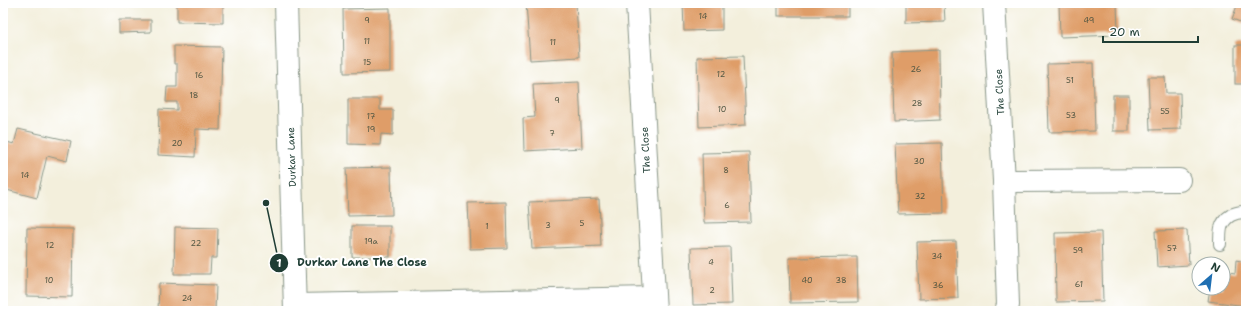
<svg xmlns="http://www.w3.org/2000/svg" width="1249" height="314" font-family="'Shantell Sans',sans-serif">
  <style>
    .building { fill: #df9d68 }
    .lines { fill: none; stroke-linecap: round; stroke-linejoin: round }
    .service-casing { stroke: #899688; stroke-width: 14 }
    .minor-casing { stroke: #899688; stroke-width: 24 }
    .tertiary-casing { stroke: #899688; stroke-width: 24 }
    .service { stroke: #fff; stroke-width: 12 }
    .minor { stroke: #fff; stroke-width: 22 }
    .tertiary { stroke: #fff; stroke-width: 22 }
    .labels { text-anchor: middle; stroke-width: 4; stroke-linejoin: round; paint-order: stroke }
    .number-label { font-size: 8px; fill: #4f5541 }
    .street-label { font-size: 10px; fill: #1f3d34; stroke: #fff }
    .leader { fill: none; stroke: #1f3d34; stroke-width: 1.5 }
    .callout-dot { fill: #1f3d34; stroke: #fff; stroke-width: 1.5 }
    .mark-label { font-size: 12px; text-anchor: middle; font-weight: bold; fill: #fff }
    .callout-label { font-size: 11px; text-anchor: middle; font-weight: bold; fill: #1f3d34; stroke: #fff; stroke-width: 4; stroke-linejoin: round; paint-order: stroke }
  </style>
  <rect width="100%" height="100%" fill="#fff"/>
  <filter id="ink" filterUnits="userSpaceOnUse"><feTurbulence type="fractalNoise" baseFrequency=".025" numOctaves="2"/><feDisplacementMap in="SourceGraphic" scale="8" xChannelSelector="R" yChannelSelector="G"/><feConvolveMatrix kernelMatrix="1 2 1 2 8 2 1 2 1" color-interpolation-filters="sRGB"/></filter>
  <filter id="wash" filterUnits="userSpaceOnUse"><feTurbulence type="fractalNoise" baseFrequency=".012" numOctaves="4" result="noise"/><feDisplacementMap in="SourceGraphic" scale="16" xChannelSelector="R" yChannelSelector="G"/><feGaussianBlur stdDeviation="0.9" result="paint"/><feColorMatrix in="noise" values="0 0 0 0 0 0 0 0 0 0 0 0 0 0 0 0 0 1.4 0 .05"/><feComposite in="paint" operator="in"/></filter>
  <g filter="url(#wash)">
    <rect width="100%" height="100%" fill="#f3efdc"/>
    <g id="blocks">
      <g class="building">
        <path d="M177,3H223V23L177,22Z"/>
        <path d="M526,3H576L579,57L530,60Z"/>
        <path d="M683,3H722V30L684,31Z"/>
        <rect x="778" y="3" width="70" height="13"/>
        <path d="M906,3H944L945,22L906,23Z"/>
        <path d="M1059,3H1117L1118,35L1060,37Z"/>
        <path d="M1238,3H1246V24L1232,19Z"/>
        <path d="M390,8V72L344,73L343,9Z"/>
        <path d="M119,20H151V32L119,33Z"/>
        <rect x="1235" y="45" width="11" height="39"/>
        <path d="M174,46L222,47L220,130L196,129L195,157L158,155L159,109L177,110V102H166L167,87H177V64H174Z"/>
        <path d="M939,50L940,120L894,122L892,52Z"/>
        <path d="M743,56L746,125L699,127L697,57Z"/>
        <path d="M1093,63L1095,131L1049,132L1047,64Z"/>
        <path d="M1148,77H1165L1166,93H1180L1181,129L1150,130Z"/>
        <path d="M579,82L582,148L524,151L523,118L535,117L533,84Z"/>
        <rect x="1113" y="95" width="16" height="36"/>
        <path d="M348,99H380V110H393V135L381,134L380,145L348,144Z"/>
        <path d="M18,129L71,141L67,161L47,156L37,198L3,189V141L14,144Z"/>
        <path d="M942,143L944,213L898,214L895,144Z"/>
        <path d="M749,152L751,222L704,223L702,153Z"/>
        <path d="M391,167L392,215L348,216L346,168Z"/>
        <path d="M599,199L601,246L532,249L529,202Z"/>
        <path d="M506,202L507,248L470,249L468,203Z"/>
        <rect x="352" y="226" width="38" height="31"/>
        <path d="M175,227L218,228L217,258H211L210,274H174Z"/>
        <path d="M27,228L73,229L72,297L26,296Z"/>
        <path d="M1187,230L1189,265L1157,267L1155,231Z"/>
        <path d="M1101,232L1103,301L1056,302L1055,233Z"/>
        <path d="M956,241L958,298L919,299L917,242Z"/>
        <path d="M730,247L732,304L693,305L691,248Z"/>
        <path d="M857,257L858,302L790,303L789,258Z"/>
        <path d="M1236,260L1246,262V306L1208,301L1210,288H1223V271L1235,273Z"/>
        <path d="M159,283L216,285L215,311H158Z"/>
      </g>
    </g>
  </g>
  <g filter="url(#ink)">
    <use href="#blocks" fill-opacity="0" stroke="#899688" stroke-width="1"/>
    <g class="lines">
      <g class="service-casing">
        <path id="service" d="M1220,244C1220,239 1220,233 1221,228C1224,217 1235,211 1246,212"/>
      </g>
      <g class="minor-casing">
        <g id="minor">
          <path d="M637,3L655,311"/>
          <path d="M994,3L1004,181L1008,305L1006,311"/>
          <path d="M1004,181L1179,180"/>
          <path d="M296,305L653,298"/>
        </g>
      </g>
      <g class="tertiary-casing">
        <path id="tertiary" d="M286,3L295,311"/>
      </g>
      <use href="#service" class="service"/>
      <use href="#minor" class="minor"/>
      <use href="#tertiary" class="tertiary"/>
    </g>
  </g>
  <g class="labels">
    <g class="number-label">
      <text x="703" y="19">14</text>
      <text x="367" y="23">9</text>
      <text x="1089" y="23">49</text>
      <text x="367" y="44">11</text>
      <text x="553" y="45">11</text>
      <text x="367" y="65">15</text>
      <text x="916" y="72">26</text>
      <text x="721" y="77">12</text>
      <text x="199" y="78">16</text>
      <text x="1070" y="83">51</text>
      <text x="194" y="98">18</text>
      <text x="557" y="103">9</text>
      <text x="917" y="106">28</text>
      <text x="722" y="112">10</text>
      <text x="1165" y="114">55</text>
      <text x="1071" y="118">53</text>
      <text x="371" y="119">17</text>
      <text x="371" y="132">19</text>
      <text x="552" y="136">7</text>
      <text x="177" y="146">20</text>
      <text x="919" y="164">30</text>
      <text x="726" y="173">8</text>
      <text x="25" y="178">14</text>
      <text x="920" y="199">32</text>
      <text x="727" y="208">6</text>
      <text x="582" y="226">5</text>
      <text x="548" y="228">3</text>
      <text x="487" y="229">1</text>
      <text x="371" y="244">19a</text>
      <text x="196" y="246">22</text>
      <text x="50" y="248">12</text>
      <text x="1172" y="251">57</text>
      <text x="1078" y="253">59</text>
      <text x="937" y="259">34</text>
      <text x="711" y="265">4</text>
      <text x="49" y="283">10</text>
      <text x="807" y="283">40</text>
      <text x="841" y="283">38</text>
      <text x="1079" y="287">61</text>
      <text x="938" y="288">36</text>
      <text x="712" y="293">2</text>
      <text x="187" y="301">24</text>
    </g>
    <g class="street-label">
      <text transform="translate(999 92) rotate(-93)" y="4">The Close</text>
      <text transform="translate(645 150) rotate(-93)" y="4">The Close</text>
      <text transform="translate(291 157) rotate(-92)" y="4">Durkar Lane</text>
    </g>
  </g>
  <path class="leader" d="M266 203L279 263"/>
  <g class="callout-dot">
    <circle cx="266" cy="203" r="4"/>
    <circle cx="279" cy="263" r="10"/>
  </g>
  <g class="mark-label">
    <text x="279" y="267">1</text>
  </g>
  <g class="callout-label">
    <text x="362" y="266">Durkar Lane The Close</text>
  </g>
  <rect width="1249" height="314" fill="none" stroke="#fff" stroke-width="16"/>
  <g transform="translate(1211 276) rotate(28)"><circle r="19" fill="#ffffff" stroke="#a5b1ae"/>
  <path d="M0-3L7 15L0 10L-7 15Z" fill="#1f6fb2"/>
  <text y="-6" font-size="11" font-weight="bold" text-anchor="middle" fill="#1f3d34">N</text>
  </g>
  <path d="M1103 36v6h95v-6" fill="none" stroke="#1f3d34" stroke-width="2"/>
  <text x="1109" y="36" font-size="12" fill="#1f3d34" stroke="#ffffff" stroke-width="3" paint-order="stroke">20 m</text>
</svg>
